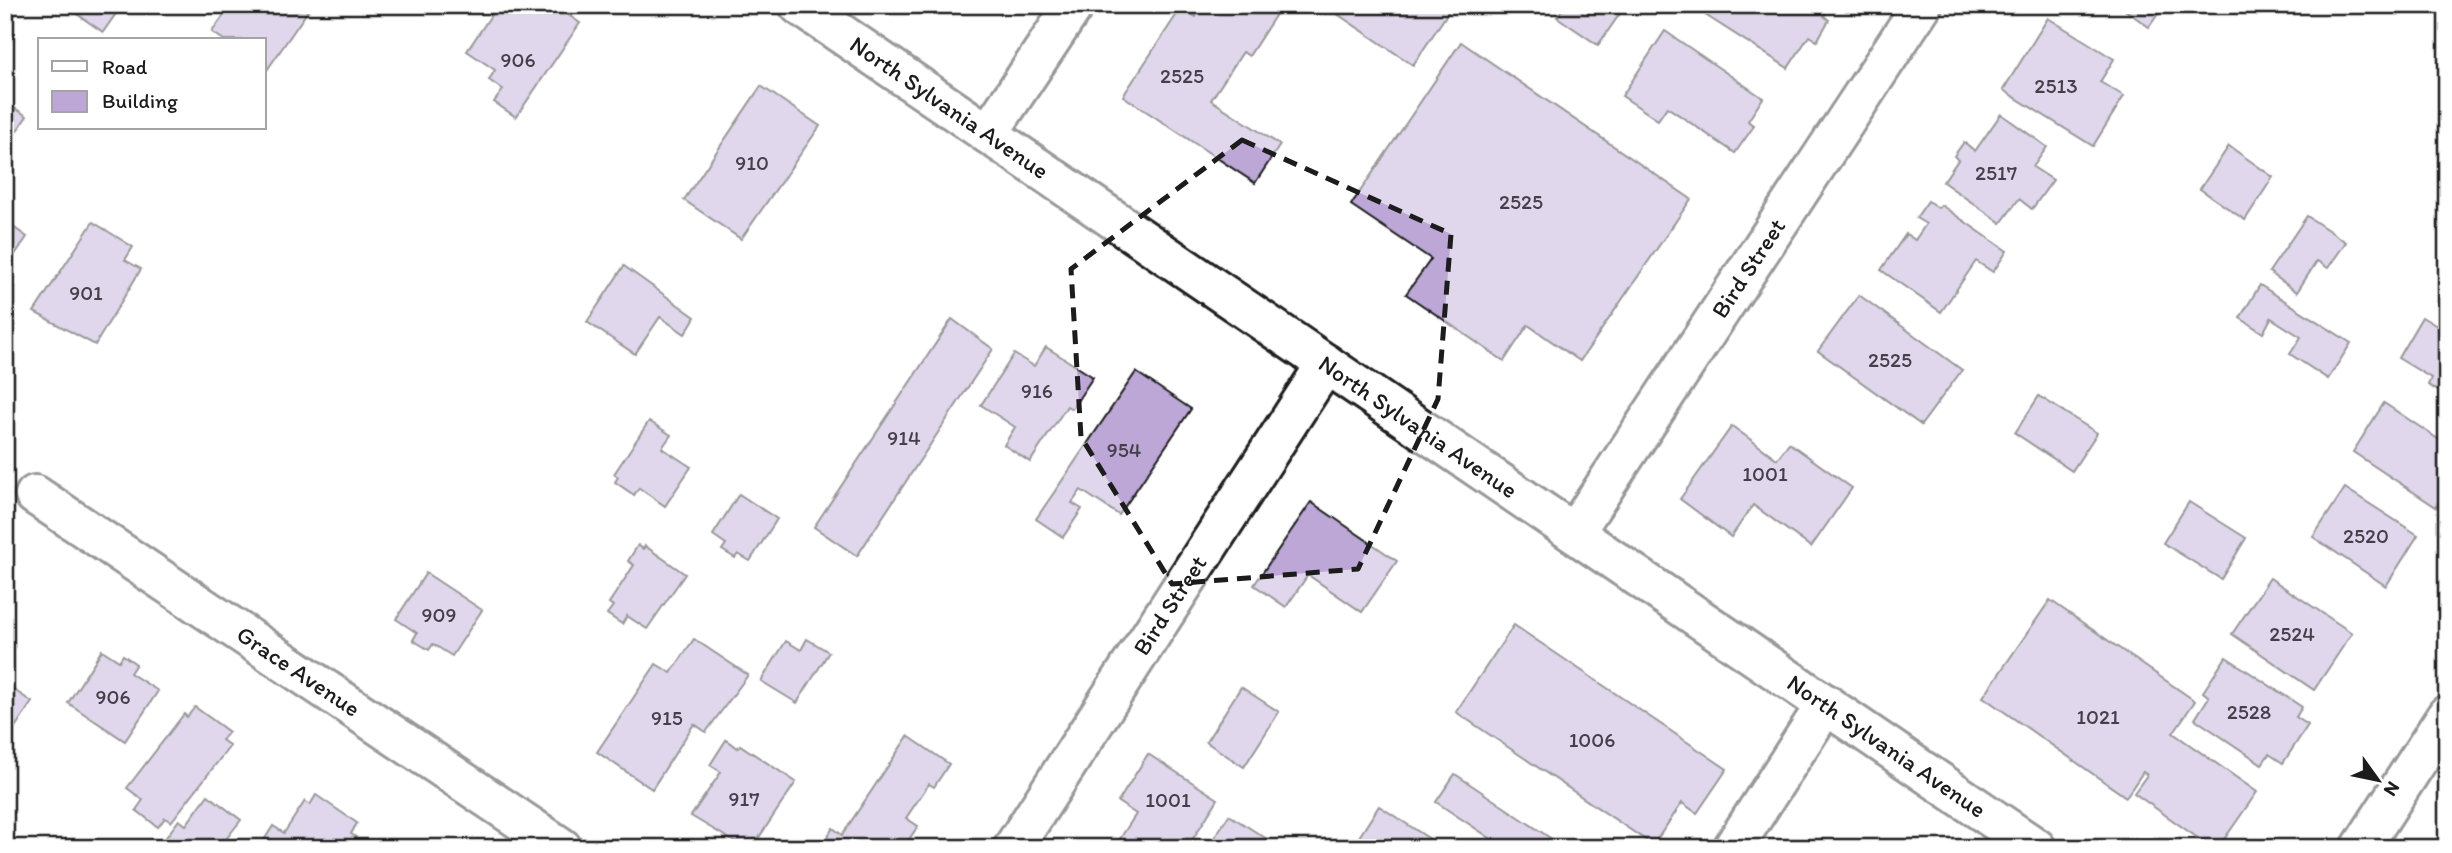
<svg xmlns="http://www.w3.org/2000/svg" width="2452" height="853" font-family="Itim,sans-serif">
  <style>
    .building { fill: #bca7d6; stroke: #1c1c1c; stroke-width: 2 }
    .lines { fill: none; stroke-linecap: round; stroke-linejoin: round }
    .minor-casing { stroke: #1c1c1c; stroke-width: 44 }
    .secondary-casing { stroke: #1c1c1c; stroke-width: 44 }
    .minor { stroke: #fff; stroke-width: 38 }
    .secondary { stroke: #fff; stroke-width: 38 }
    .marked { fill: none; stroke: #1c1c1c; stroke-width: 5; stroke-dasharray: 14 9; stroke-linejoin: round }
    .labels { text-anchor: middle; stroke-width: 5; stroke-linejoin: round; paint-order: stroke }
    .number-label { font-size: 21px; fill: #443f4a }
    .street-label { font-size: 24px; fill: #1c1c1c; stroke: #fff }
  </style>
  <rect width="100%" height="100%" fill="#fff"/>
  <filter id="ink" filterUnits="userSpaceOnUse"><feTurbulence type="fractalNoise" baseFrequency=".0143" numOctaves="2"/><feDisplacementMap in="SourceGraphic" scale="14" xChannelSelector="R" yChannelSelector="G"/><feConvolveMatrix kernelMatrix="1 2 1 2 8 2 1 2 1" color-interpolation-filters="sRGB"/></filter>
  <g filter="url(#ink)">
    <g class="building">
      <path d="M64,5H122L103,32Z"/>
      <path d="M231,5H312L267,70L264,40H224L212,32Z"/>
      <path d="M498,5H554L580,23L516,117L494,102L503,90L489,80L495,70L467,51Z"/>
      <path d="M1199,5H1282L1249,56L1243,52L1211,100L1280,145L1255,183L1123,96L1181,8L1196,17Z"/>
      <path d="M1324,5H1446L1451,8L1413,65Z"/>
      <path d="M1565,5H1626L1598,45L1557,17Z"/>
      <path d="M1703,5H1831L1824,16L1829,20L1817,41L1809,36L1788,68L1699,11Z"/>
      <path d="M2118,5H2164L2149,27Z"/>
      <path d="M2048,18L2114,59L2100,82L2124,96L2093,146L2003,90Z"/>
      <path d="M1665,31L1763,98L1748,121L1754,126L1735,153L1667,107L1658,120L1622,96Z"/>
      <path d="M1461,42L1691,199L1580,361L1528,325L1504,361L1406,294L1431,259L1351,205Z"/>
      <path d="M761,86L820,126L741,239L684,200Z"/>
      <path d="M5,102L27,116L5,148Z"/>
      <path d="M2001,114L2047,147L2033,167L2053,180L2032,209L2019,199L2001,223L1943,182L1958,160L1954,156L1964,142L1975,151Z"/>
      <path d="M2229,146L2273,177L2245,220L2200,189Z"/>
      <path d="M1928,201L1938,208L1941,205L2007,251L1993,272L1976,261L1941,312L1881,270L1906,234L1915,240L1926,224L1916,218Z"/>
      <path d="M2307,216L2346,242L2328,268L2317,261L2297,292L2269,272Z"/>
      <path d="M5,221L27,237L5,269Z"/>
      <path d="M93,222L133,247L125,260L141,269L95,345L34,312Z"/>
      <path d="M624,266L695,317L685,334L660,317L635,354L587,322Z"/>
      <path d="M2260,285L2351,343L2328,379L2290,354L2301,337L2271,318L2263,333L2240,318Z"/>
      <path d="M1859,295L1962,370L1921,425L1818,351Z"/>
      <path d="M2422,317L2447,332V396L2428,385L2431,378L2398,358Z"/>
      <path d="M952,319L993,349L857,556L814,527Z"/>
      <path d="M1046,347L1093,377L1072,409L1067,406L1030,462L1004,445L1015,427L981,405L1014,354L1034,366Z"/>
      <path d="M1136,372L1191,409L1119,515L1081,490L1072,503L1082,509L1063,537L1036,519Z"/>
      <path d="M2039,396L2097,433L2072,471L2015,433Z"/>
      <path d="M2384,403L2447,445V491L2436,507L2353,452Z"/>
      <path d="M649,421L671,435L662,448L691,467L665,506L639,488L634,495L615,482L618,477L614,474Z"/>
      <path d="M1732,426L1777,459L1789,443L1852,488L1811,547L1753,505L1731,537L1680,499Z"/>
      <path d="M2345,488L2418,535L2386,586L2313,537Z"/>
      <path d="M739,494L777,519L750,561L738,554L735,558L722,550L726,544L713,535Z"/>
      <path d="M1311,502L1397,561L1362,612L1308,575L1286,607L1254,585Z"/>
      <path d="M2189,502L2246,538L2221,579L2163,543Z"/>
      <path d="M638,545L643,549L645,546L685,574L647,629L627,616L622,624L607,614L613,606L609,603L634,565L628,561Z"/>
      <path d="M426,573L482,610L452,656L433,644L429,650L413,640L417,633L396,619Z"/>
      <path d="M2270,578L2352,633L2314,690L2232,634Z"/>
      <path d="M2050,600L2195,701L2173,733L2257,792L2218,848H2212L2134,793L2147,775L2143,772L2126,797L1983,697Z"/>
      <path d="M1514,625L1727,769L1697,813L1682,803L1653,845L1456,712Z"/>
      <path d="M694,639L748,675L706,732L694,724L652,789L597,752L656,664L671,673Z"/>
      <path d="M807,639L829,652L797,703L761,681L786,641L801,650Z"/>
      <path d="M102,650L119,661L123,655L136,664L130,673L158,691L125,741L68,703Z"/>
      <path d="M2226,657L2302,707L2296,717L2308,725L2283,763L2269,754L2262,764L2195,719L2209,697L2203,692Z"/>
      <path d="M5,684L32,702L5,742Z"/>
      <path d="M1241,687L1279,712L1244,767L1206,742Z"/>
      <path d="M195,707L229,732L222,740L230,746L171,822L165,818L158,827L136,810L143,800L127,788L184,714L187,717Z"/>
      <path d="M908,736L949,764L934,787L929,784L906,818L918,826L903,848H820L833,828L842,835Z"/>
      <path d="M726,740L738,748L740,745L796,782L752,848H745L691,816L721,772L710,765Z"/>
      <path d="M1148,754L1218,799L1187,848H1114L1136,814L1118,802Z"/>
      <path d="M1455,774L1565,848H1505L1436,802Z"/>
      <path d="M208,795L241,820L219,848H158L179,820L186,825Z"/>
      <path d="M316,795L357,823L351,834L356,837L349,848H259L273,826L284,833L305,801L310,805Z"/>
      <path d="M1379,806L1439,845L1438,848H1352Z"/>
      <path d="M1229,815L1267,839L1261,848H1208Z"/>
    </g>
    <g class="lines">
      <g class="minor-casing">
        <g id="minor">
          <path d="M988,134L1074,5"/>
          <path id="s1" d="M35,495L562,848"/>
          <path id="s2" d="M1574,533L1922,5"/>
          <path id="s3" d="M1013,848L1326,364"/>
          <path d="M1733,848L1826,704"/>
          <path d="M2361,848L2447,715"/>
        </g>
      </g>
      <g class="secondary-casing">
        <g id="secondary">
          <path id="s4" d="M799,5L2036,848"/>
        </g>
      </g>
      <use href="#minor" class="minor"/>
      <use href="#secondary" class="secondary"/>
    </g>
  </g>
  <path d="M0 0H2452V853H0ZM1242,140L1451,234L1438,399L1358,569L1172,584L1081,437L1071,269Z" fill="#fff" fill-opacity=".55" fill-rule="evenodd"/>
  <path class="marked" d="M1242,140L1451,234L1438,399L1358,569L1172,584L1081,437L1071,269Z"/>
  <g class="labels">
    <g class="number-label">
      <text x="518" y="67">906</text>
      <text x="1182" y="83">2525</text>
      <text x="2056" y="93">2513</text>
      <text x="752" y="170">910</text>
      <text x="1996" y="180">2517</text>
      <text x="1521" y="209">2525</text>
      <text x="86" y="300">901</text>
      <text x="1890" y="367">2525</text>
      <text x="1037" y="398">916</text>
      <text x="904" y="445">914</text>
      <text x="1124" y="457">954</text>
      <text x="1765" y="481">1001</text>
      <text x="2366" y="543">2520</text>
      <text x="439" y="622">909</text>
      <text x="2292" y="641">2524</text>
      <text x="113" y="704">906</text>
      <text x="2249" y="719">2528</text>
      <text x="2098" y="724">1021</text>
      <text x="667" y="725">915</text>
      <text x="1592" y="747">1006</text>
      <text x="744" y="806">917</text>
      <text x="1168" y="807">1001</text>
    </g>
    <g class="street-label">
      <text dy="8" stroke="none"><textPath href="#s4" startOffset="182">North Sylvania Avenue</textPath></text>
      <text dy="8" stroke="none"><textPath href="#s2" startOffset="317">Bird Street</textPath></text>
      <text dy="8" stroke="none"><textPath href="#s4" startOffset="749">North Sylvania Avenue</textPath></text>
      <text dy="8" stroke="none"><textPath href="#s3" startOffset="289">Bird Street</textPath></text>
      <text dy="8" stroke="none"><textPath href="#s1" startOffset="317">Grace Avenue</textPath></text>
      <text dy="8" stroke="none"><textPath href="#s4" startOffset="1316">North Sylvania Avenue</textPath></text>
    </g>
  </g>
  <rect width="2452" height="853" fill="none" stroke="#fff" stroke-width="28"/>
  <rect x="14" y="14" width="2424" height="825" fill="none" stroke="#1c1c1c" stroke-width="2.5" filter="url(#ink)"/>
  <rect x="38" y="38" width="228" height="91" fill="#ffffff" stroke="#a4a4a4" stroke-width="2"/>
  <rect x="52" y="61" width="35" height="10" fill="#ffffff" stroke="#a4a4a4" stroke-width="2"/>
  <text x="102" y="74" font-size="21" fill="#1c1c1c">Road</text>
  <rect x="52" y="91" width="35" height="21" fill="#bca7d6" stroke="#a4a4a4" stroke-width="2"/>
  <text x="102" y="108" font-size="21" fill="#1c1c1c">Building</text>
  <g transform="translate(2378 780) rotate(123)" stroke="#ffffff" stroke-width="5" paint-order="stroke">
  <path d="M0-5L12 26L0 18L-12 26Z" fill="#1c1c1c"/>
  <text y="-10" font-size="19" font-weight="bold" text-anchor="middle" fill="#1c1c1c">N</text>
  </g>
</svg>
